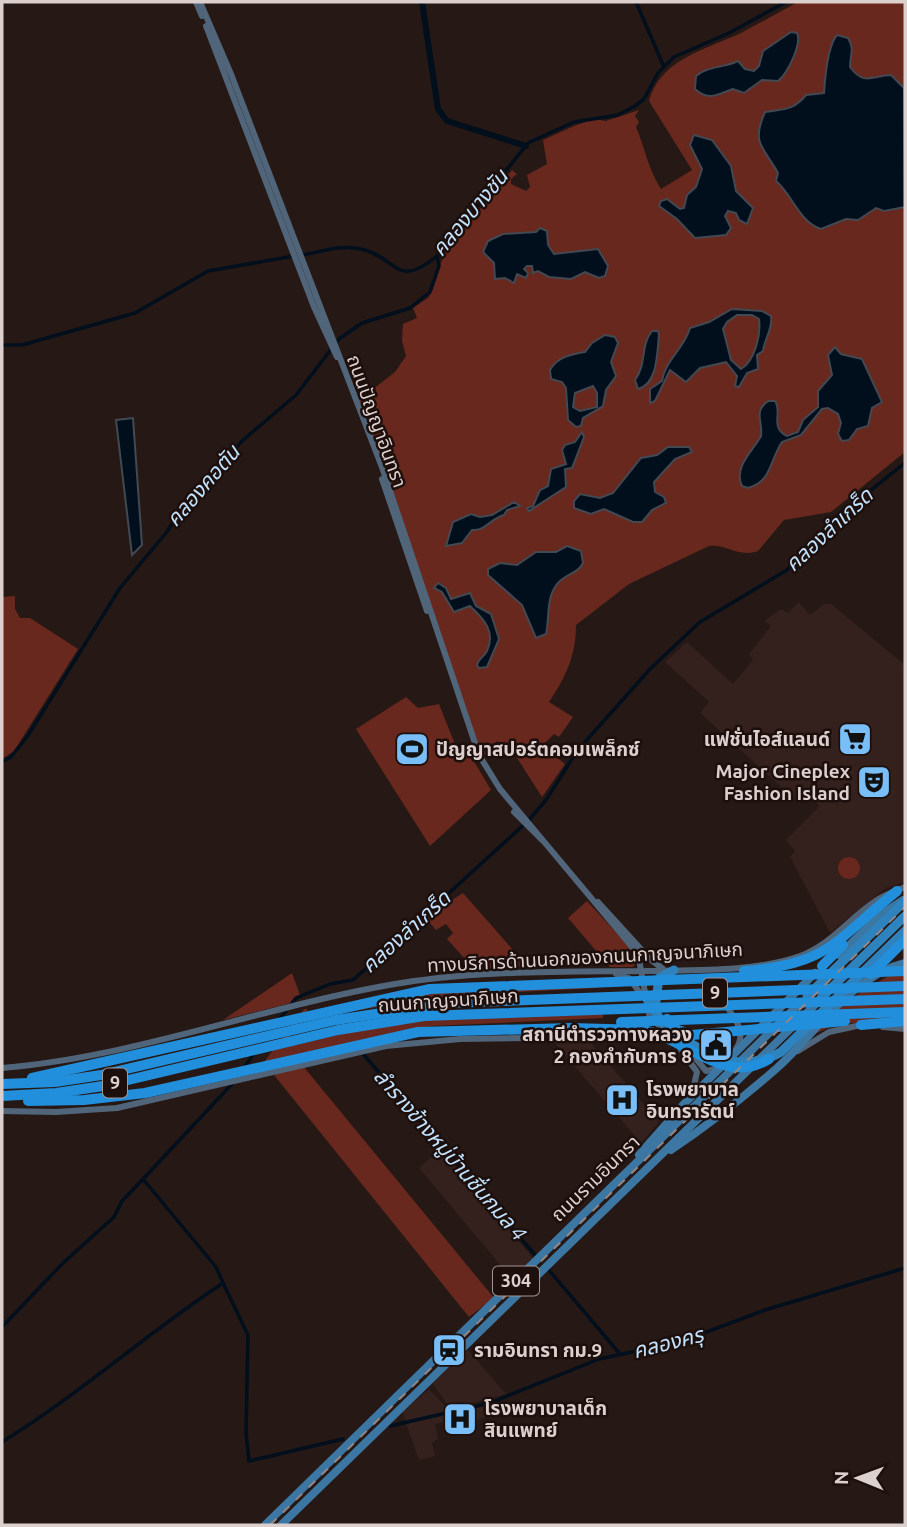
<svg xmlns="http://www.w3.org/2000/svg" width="907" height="1527" font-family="Ubuntu,'Noto Sans Thai',sans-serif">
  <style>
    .built { fill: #34201c }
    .green { fill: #68281d }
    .water { fill: #010f1d; stroke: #424952; stroke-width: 2; fill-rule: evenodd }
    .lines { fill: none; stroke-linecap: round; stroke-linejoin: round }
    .canal { stroke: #010f1d; stroke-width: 3.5 }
    .river { stroke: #010f1d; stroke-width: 6 }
    .secondary { stroke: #506579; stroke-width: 6 }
    .primary { stroke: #3c77a3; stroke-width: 8 }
    .trunk { stroke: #2e83bf; stroke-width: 9 }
    .motorway { stroke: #218fdb; stroke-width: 10 }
    .rail { stroke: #938785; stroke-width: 2; stroke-dasharray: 9 9; stroke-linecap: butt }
    .labels { text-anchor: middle; stroke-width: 5; stroke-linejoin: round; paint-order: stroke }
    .shield { fill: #1d0f0c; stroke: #a29694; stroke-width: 2 }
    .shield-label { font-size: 18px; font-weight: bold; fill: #dbd0ce }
    .street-label { font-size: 19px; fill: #dbd0ce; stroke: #1d0f0c }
    .poi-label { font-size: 19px; font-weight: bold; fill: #dbd0ce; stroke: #1d0f0c; text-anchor: start }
    .water-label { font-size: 21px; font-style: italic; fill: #c2e2fe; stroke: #1d0f0c }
  </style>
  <rect width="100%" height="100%" fill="#261815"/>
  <g class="built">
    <path d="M799,602L810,615L824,604H831L905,665V882L886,888L830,933L790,857L795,851L786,840L820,806L809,796L800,804L700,713L709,702L665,662L687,642L733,684L753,660L749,654L771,626L764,621L781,609L788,613Z"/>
    <path d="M584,1035L659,1122L641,1143L553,1041Z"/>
    <path d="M441,1148L533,1258L512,1279L419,1168Z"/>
    <path d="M468,1350L506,1394L451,1409L432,1383Z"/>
    <path d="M429,1389L444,1405L450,1421L435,1424L438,1439L432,1443L435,1456L419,1460L402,1412Z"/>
    <path d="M498,1402L501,1413L455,1426L452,1414Z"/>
  </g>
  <g class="green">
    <path d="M798,2H905V452L831,512L784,520L758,551C739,558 726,544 709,546L629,584L576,625C576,655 566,677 549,702L573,717L559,737L554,734L542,746L565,764L542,797L512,750L497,741L482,758L359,400L395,372L406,356L402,341L403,324L417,318L413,308L429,297L445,252L512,170L517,174L511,179V184L526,191L530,187L527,175L547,164L543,140L574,126L594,119L606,121L639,110L635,116L639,122L636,127C645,148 648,169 661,189L692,170L649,101C660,59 707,49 741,33C760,23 779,12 798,2Z"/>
    <path d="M15,596V609L20,618H30L78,649L14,751L2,759V597Z"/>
    <path d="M406,697L418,708L439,704L460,757L469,753L491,790L430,846L356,729Z"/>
    <circle cx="849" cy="868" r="11"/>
    <path d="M446,893L449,902L463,893L527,966L474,969L447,939L453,933L446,924L436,930L421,913Z"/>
    <path d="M587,901L635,953L637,961L633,967H610L568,918Z"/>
    <path d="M905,966V1017L835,1025L812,1035L850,999Z"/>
    <path d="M292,973L300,995L291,1003L223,1020Z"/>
    <path d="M598,984V988L456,995L352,1011L298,1023L282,1048L377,1026L428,1019L603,1012V1018L433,1026L273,1060L258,1070L304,1009H308L302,1018L404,995Z"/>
    <path d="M303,1066L494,1298L469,1317L274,1075Z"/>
  </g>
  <g class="water">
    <path d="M791,32L797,33C802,44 788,73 778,81L762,80L744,93L733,89C718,94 709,102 695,89L696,76C707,66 724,68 738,61L745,69L754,71L759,66L763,51Z"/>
    <path d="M837,35L848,38C855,50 850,54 850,67C865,87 873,75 891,75L904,88L905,207L884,211L876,208L858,220L846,219L821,229C799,222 792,194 776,181L778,173C763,146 751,144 765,112C783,109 793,111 806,95L824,93C825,79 827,46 837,35Z"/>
    <path d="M694,135L712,140L731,166L736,191L753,208L747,224L739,220L736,213L728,211L725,216L731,228L726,235L695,238L677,219L659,206L661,201L667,199L680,209L684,208L687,195L696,187L702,169L690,145Z"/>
    <path d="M540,228L547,231L548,245L554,254L598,249L608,266L605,276L599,278L585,272L571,279L549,277L538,271L533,273L532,266H527L524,269L528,273L526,278L517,274L514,283L505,278L495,279L494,263L483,252L488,241L503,234L536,232Z"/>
    <path d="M732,309L762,311L771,316C773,329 765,337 763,351L757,355L758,369L747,373L739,387L735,386L737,376L726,362L700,368L686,382L670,370L655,401L650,403V389L662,381C665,360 684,349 690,328L709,322ZM737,315H752L759,319C761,334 755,361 741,369L731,360L723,329L727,322Z"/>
    <path d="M652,331H658L659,335C657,352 658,384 638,389L635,380C647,364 640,346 652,331Z"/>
    <path d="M605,335L615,337L618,343L611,362L616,376L606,390L603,406L583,418L581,426L576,427L568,420L566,388L562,382L551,379L550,370C557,357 572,354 585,352L592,343ZM593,386L597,393V407L580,411L573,407L575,393Z"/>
    <path d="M835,347L841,354L862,359L882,402L872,408L868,426L857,429L849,440L842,441L838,434L841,423L838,414L828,408L822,409L801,435L782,442C770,459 772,482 748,488L742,486C733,467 753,451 761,436C763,421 753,412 768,401H775C783,413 769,427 787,436L798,432L803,420L818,407V391L832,375L828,355Z"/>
    <path d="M133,418L142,545L132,555L116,420Z"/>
    <path d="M582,432L584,437L572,468L565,469L566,487L529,511L527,508L533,506L540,490L548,486L551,469L566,464L562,450L565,445L575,442Z"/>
    <path d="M668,447H689L692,452L675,459L654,482L655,492L664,497L666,503L652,510L642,522H633L604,509L591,514L574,508V501L580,494L600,498L613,493L641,458L657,455Z"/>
    <path d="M514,502L520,506L507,510L504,515C491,518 486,531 472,530L462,543L446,546L453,522L471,514L480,517L492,515Z"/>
    <path d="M567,546L581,551L583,563C578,573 569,573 561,580C545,594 550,616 546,634L536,638L522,605L488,575V569L500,563L517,565L536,552H556Z"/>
    <path d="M438,583L446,588L451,599L470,593L476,606L491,614L499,639L487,667L479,668L477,665C479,658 483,658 487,651C496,632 484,619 470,606L454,612L442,592L434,588Z"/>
  </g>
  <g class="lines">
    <g class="canal">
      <path d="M636,2L664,67"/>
      <path d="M302,255C320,252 342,244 361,249C399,258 395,290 437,256L528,143L574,122L618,115L635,106L644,99L658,73L674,57L729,33L786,2"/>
      <path d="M2,345H22L135,313L208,271L294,256"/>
      <path d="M2,762L11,757L27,737L120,588L166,533L184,506L242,441L296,395L339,339L362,323L410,308L430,292L439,266L437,256"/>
      <path d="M278,1021L296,998L330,984L353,980L370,965L529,820L546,800L577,751L650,669L700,622L787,570L838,516L905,463"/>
      <path d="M364,1055L535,1255"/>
      <path d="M243,1069L255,1052"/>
      <path d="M548,1269L620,1354"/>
      <path d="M223,1283L248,1335L246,1432L249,1461L343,1439"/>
      <path d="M2,1327L63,1263L114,1217L122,1201L143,1179"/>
      <path d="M390,1426L490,1403L599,1359L680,1342L765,1310L905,1268"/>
      <path d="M2,1442C80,1394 147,1333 223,1283L216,1267L143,1179L232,1084"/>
    </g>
    <path class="river" d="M422,2L438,109L447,121L526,146"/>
    <g class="secondary">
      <path d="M196,2L202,16"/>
      <path d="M200,2L231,74L383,470L479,755L500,789L638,954L649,1014L668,1036"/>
      <path d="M206,26L314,307L337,357"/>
      <path d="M382,479L427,611"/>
      <path d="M514,812L542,840"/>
      <path d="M598,902L650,959L663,969"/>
      <path d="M616,974L629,978L643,997"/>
      <path d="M718,976C719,983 719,991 722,998C730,1015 749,1029 736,1049"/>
      <path d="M883,1027L905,1029"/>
      <path d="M680,1048L697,1072L692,1094"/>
      <path d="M798,1051L829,1032L861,1025"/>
      <path d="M692,1054L706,1071L716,1069"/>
      <path d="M2,1068C134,1057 259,1008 389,985C474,970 562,972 648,971C697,970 754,972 800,956C832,944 849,918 877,900C885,894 896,891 905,887"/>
      <path d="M2,1111L56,1112L117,1108L386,1046L460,1039L528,1038"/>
    </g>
    <g class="primary">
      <path d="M839,955L880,915L903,900"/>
      <path d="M671,1150C708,1125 744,1097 777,1068C816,1033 851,976 905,963"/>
      <path d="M639,1155L684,1104L815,973"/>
      <path d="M265,1525L801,1002"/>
      <path d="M281,1525L820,1000"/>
    </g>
    <g class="trunk">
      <path d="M807,996L905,901"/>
      <path d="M821,998L905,916"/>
      <path d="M647,999L666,1028L710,1055"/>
      <path d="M656,1001L659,978L674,970"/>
      <path d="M723,1060C743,1064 764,1062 781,1052L905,931"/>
    </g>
    <g class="motorway">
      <path d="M822,966L843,945"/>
      <path d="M744,971C829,965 835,940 897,891"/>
      <path d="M871,974L905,940"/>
      <path d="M667,1019L675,1029L692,1035L845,1021"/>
      <path d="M621,1022L905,1012"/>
      <path d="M861,1025L905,1021"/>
      <path d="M32,1078L430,989L905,971"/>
      <path d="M2,1084L55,1082L101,1075L336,1020L447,1003L905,986"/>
      <path d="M2,1096L56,1093L103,1086L338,1030L424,1016L905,999"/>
      <path d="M28,1101L84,1100L145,1093L418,1032L571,1028L643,1030C686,1038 724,1087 769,1059"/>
    </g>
    <path class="rail" d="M270,1525L905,907"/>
  </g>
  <defs>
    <g id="supermarket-square" transform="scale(1.75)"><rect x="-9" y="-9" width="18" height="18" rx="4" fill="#7abef8" stroke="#1d0f0c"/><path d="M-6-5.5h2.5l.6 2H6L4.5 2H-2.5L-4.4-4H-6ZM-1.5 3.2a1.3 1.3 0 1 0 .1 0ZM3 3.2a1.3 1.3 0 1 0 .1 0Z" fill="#111"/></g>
    <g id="stadium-square" transform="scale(1.75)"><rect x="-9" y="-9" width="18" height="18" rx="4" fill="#7abef8" stroke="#1d0f0c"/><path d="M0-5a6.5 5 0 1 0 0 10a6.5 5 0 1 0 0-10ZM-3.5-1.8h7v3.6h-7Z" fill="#111"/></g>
    <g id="theatre-square" transform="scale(1.75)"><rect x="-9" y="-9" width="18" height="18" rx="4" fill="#7abef8" stroke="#1d0f0c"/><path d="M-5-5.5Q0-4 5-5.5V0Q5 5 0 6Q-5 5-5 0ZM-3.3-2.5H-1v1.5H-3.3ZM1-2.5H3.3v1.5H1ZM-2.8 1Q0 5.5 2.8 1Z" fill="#111"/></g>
    <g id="civic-square" transform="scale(1.75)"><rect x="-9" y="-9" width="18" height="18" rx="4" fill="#7abef8" stroke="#1d0f0c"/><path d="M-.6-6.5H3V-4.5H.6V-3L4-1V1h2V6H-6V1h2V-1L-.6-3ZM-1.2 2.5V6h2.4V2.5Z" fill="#111"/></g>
    <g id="hospital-square" transform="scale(1.75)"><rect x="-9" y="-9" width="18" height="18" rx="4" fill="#7abef8" stroke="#1d0f0c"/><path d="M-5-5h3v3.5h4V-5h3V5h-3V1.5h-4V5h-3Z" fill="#111"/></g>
    <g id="station-square" transform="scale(1.75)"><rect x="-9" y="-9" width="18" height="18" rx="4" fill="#7abef8" stroke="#1d0f0c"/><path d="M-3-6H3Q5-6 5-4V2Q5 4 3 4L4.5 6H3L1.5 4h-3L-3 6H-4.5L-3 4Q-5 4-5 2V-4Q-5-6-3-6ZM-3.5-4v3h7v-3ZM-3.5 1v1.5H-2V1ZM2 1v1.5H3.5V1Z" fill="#111"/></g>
  </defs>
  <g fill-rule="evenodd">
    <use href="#supermarket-square" x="855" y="739"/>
    <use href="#stadium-square" x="412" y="749"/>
    <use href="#theatre-square" x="874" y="782"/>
    <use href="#civic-square" x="716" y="1045"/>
    <use href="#hospital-square" x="622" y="1100"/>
    <use href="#station-square" x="449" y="1350"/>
    <use href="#hospital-square" x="460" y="1419"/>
  </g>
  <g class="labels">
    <g class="shield">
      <rect x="703" y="978.5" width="24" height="29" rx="5"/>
      <rect x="103" y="1068.5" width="24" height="29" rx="5"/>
      <rect x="493" y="1266.5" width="46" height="29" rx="5"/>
    </g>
    <g class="shield-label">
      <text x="715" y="999">9</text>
      <text x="115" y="1089">9</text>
      <text x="516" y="1287">304</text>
    </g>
    <g class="street-label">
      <text transform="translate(377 421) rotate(70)" y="7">ถนนปัญญาอินทรา</text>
      <text transform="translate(585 957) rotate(-3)" y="7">ทางบริการด้านนอกของถนนกาญจนาภิเษก</text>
      <text transform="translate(448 1000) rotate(-4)" y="7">ถนนกาญจนาภิเษก</text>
      <text transform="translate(595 1178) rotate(-44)" y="7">ถนนรามอินทรา</text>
    </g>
    <g class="poi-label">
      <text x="830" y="746" text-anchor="end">แฟชั่นไอส์แลนด์</text>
      <text x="436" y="756">ปัญญาสปอร์ตคอมเพล็กซ์</text>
      <text x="850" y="778" text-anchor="end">Major Cineplex<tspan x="850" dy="22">Fashion Island</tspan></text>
      <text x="692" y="1041" text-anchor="end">สถานีตำรวจทางหลวง<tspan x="692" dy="22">2 กองกำกับการ 8</tspan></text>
      <text x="646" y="1096">โรงพยาบาล<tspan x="646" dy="22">อินทรารัตน์</tspan></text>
      <text x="474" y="1357">รามอินทรา กม.9</text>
      <text x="484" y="1415">โรงพยาบาลเด็ก<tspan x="484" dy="22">สินแพทย์</tspan></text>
    </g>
    <g class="water-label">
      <text transform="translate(470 213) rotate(-50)" y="7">คลองบางชัน</text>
      <text transform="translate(203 486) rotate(-49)" y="7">คลองคอตัน</text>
      <text transform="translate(829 530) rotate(-43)" y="7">คลองลำเกร็ด</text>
      <text transform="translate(406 932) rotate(-42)" y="7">คลองลำเกร็ด</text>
      <text transform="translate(450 1155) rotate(49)" y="7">ลำรางข้างหมู่บ้านชื่นกมล 4</text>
      <text transform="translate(668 1343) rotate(-14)" y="7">คลองครุ</text>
    </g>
  </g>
  <rect width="907" height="1527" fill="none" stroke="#dbd0ce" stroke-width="7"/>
  <g transform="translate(858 1478) rotate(271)" stroke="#1d0f0c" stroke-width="5" paint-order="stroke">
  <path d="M0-5L12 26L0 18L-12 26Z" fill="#dbd0ce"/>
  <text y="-10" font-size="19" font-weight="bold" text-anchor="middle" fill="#dbd0ce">N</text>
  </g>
</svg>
